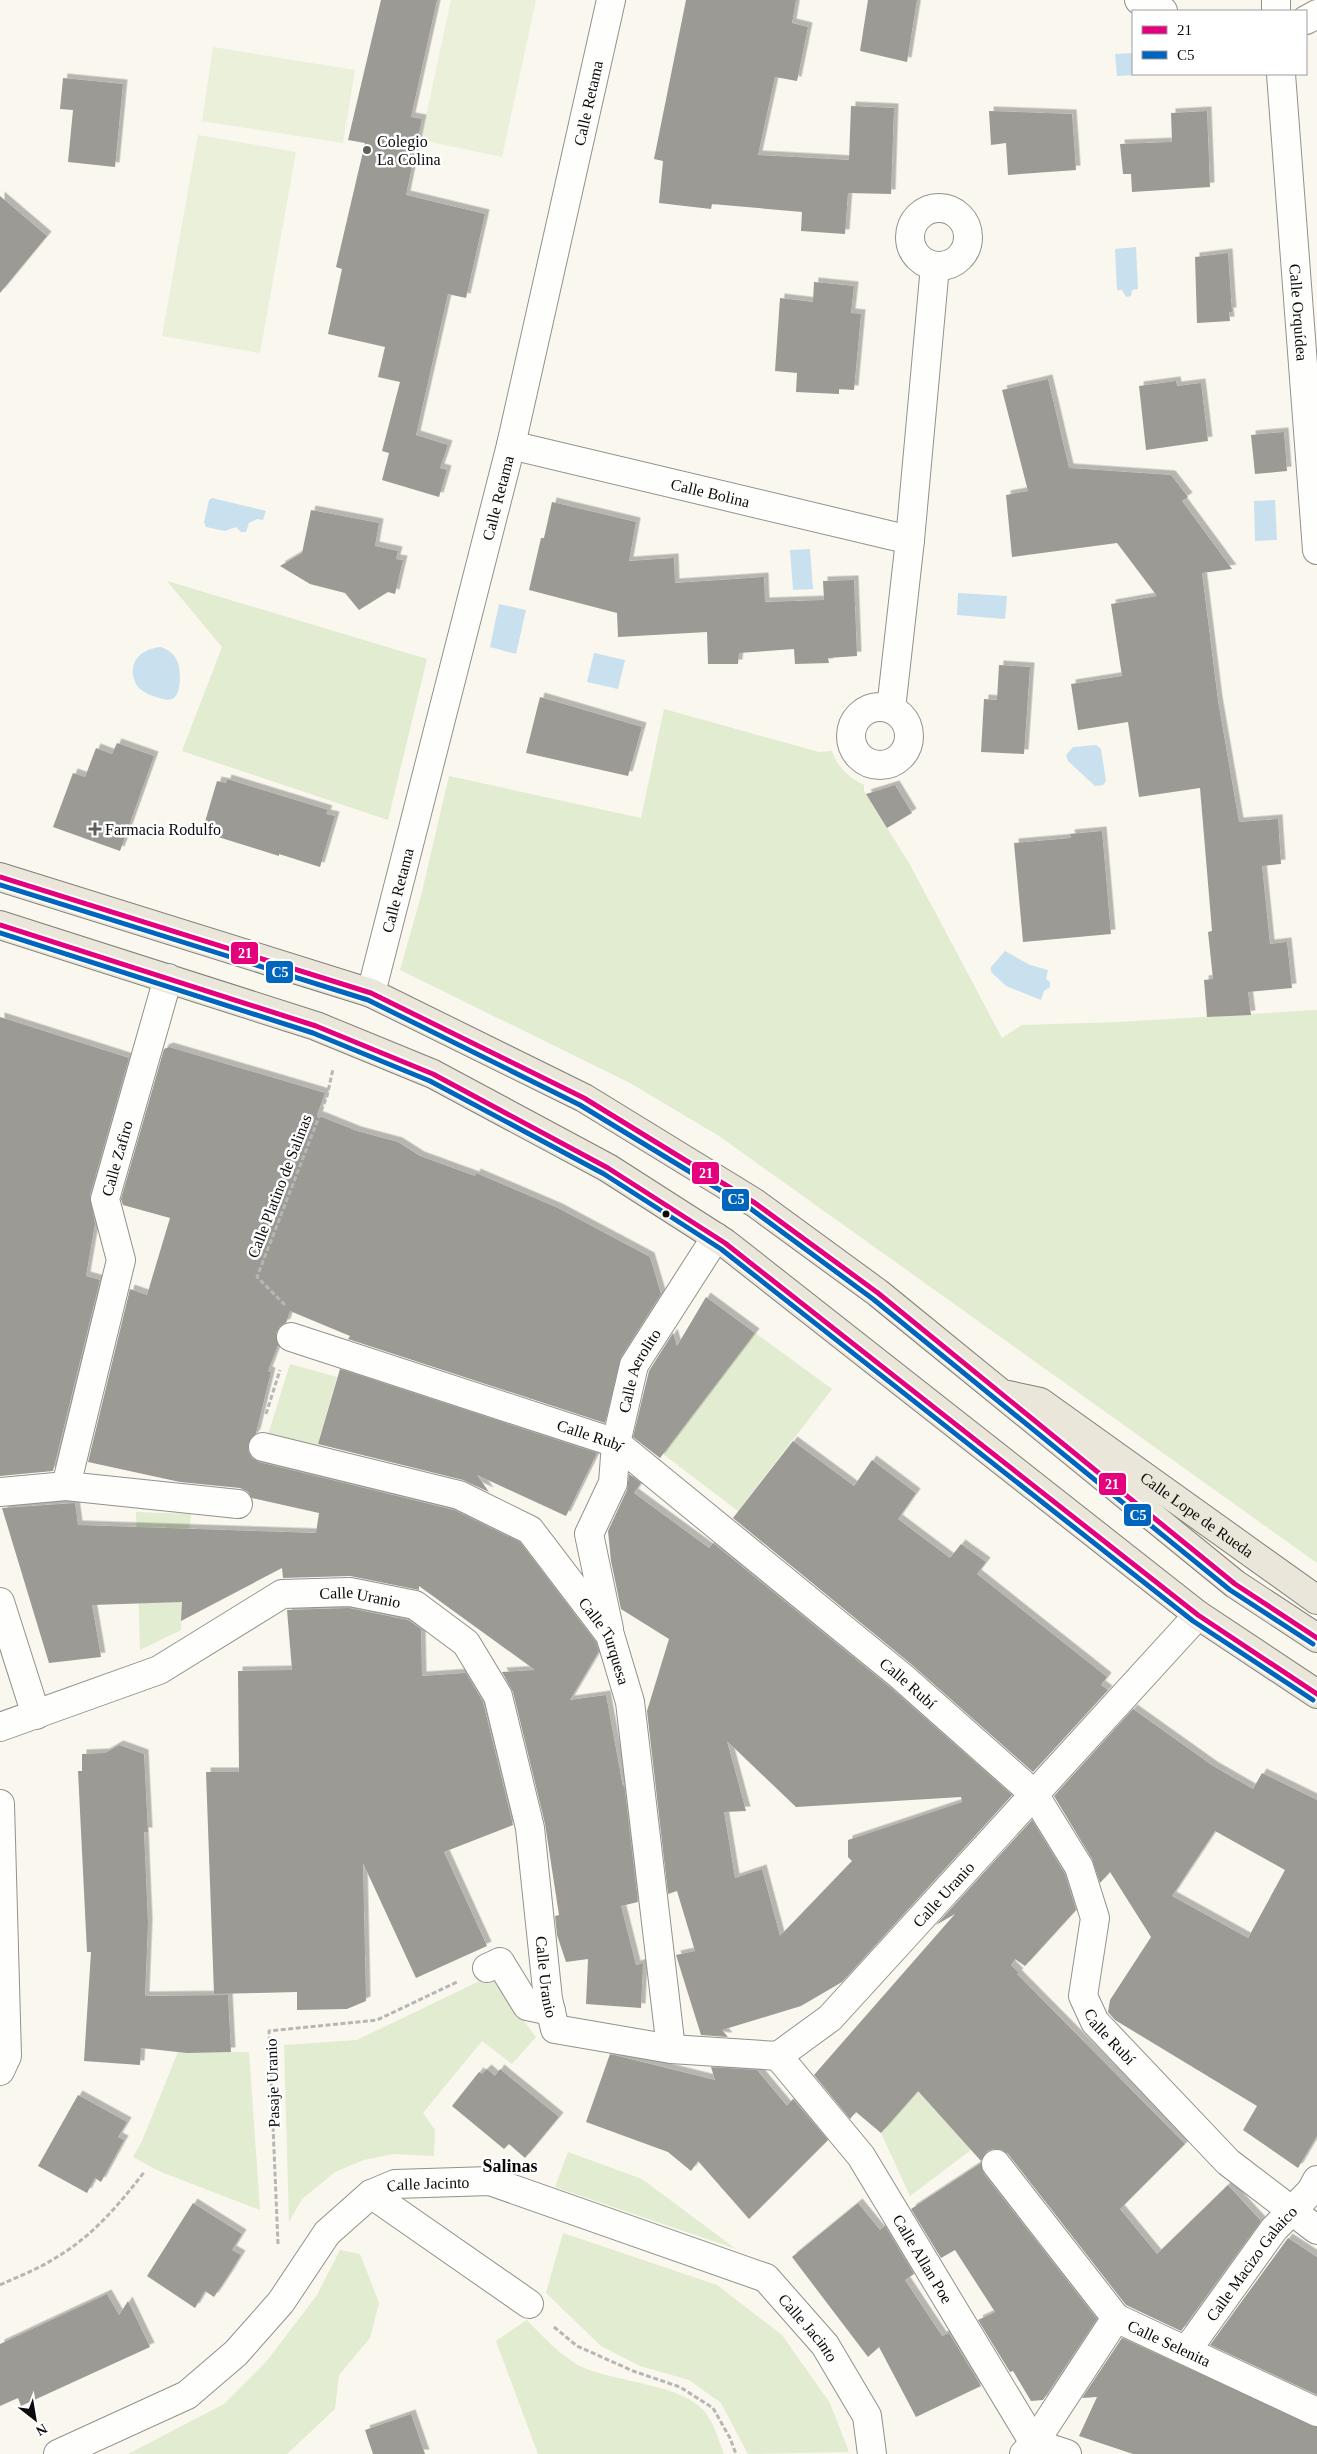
<svg xmlns="http://www.w3.org/2000/svg" width="1317" height="2454" font-family="Georgia,serif">
  <style>
    .green { fill: #e1ecd0 }
    .pitch { fill: #eaf0da }
    .water { fill: #c9e1ef }
    .building { fill: #9c9a94; fill-rule: evenodd; filter: url(#shadow) }
    .lines { fill: none; stroke-linecap: round; stroke-linejoin: round }
    .minor-casing { stroke: #92918d; stroke-width: 30 }
    .major-casing { stroke: #7f7f7a; stroke-width: 30 }
    .path { stroke: #b7b6b5; stroke-width: 3; stroke-dasharray: 5 2.5; stroke-linecap: butt }
    .minor { stroke: #fefefc; stroke-width: 28 }
    .major { stroke: #eae6d9; stroke-width: 28 }
    .bus-1-casing { stroke: #fff; stroke-width: 9 }
    .bus-2-casing { stroke: #fff; stroke-width: 9 }
    .bus-1 { stroke: #e5007d; stroke-width: 5 }
    .bus-2 { stroke: #0065bd; stroke-width: 5 }
    .poi-dot { fill: #5e5e5a; stroke: #fff; stroke-width: 2 }
    .bus-dot { fill: #0b0b0b; stroke: #fff; stroke-width: 2 }
    .labels { text-anchor: middle; stroke-width: 5; stroke-linejoin: round; paint-order: stroke }
    .street-label { font-size: 16px; fill: #0b0b0b; stroke: #fff }
    .poi-label { font-size: 16px; fill: #0b0b0b; stroke: #fff; text-anchor: start }
    .neighbourhood-label { font-size: 18px; font-weight: bold; fill: #0b0b0b; stroke: #fff }
    .line-badge { stroke: #fff; stroke-width: 2 }
    .badge-label { font-size: 14px; text-anchor: middle; font-weight: bold; fill: #fff }
  </style>
  <defs>
    <filter id="shadow"><feDropShadow dx="4.5" dy="-4.5" stdDeviation="0" flood-color="#0004"/></filter>
  </defs>
  <rect width="100%" height="100%" fill="#f9f7ee"/>
  <g class="green">
    <path d="M167,581L427,659L388,820L182,751L222,647Z"/>
    <path d="M664,709L819,752L832,751C838,768 848,777 864,785V791L909,863L1002,1038L1022,1025L1119,1022L1317,1010V1563L719,1136L630,1083L400,970L421,896L449,776L641,818Z"/>
    <path d="M755,1333L832,1389L738,1511L663,1454Z"/>
    <path d="M290,1364L337,1377L316,1450L267,1438Z"/>
    <path d="M136,1512L191,1514L182,1594L181,1630L140,1650Z"/>
    <path d="M490,1976L536,2037L512,2064L482,2041L423,2113L435,2130L434,2156L393,2154L364,2160L335,2172L302,2199L289,2222L284,2045L357,2040Z"/>
    <path d="M178,2052H249L260,2210L161,2172L133,2157L142,2141Z"/>
    <path d="M918,2091L971,2150L910,2196L881,2133Z"/>
    <path d="M568,2152L642,2179L736,2249L555,2187Z"/>
    <path d="M563,2233L717,2285L782,2335L830,2403L849,2452L748,2454L721,2403L689,2380L640,2366L601,2346L546,2293Z"/>
    <path d="M340,2250L360,2254L379,2303L370,2338L339,2375L335,2409L287,2454H128L224,2404L266,2362L317,2295Z"/>
    <path d="M527,2320C542,2336 559,2354 578,2365C613,2383 682,2383 705,2412C714,2423 719,2441 724,2454H538L496,2341Z"/>
  </g>
  <g class="pitch">
    <path d="M451,0H536L502,157L421,140Z"/>
    <path d="M213,47L355,70L343,143L202,121Z"/>
    <path d="M198,135L296,152L260,353L162,336Z"/>
  </g>
  <g class="water">
    <path d="M1133,53V74H1156L1117,76L1115,54Z"/>
    <path d="M1136,247L1138,289L1132,290L1131,296L1126,297L1122,290H1117L1115,249Z"/>
    <path d="M212,498L266,511L263,520L257,519L249,523L246,532H241L236,527L225,531L206,527L204,522L209,500Z"/>
    <path d="M1275,500L1277,540L1255,541L1254,501Z"/>
    <path d="M810,549L813,589L793,590L790,550Z"/>
    <path d="M958,593L1007,596L1005,619L957,615Z"/>
    <path d="M499,604L526,610L516,654L490,647Z"/>
    <path d="M161,647C178,654 180,664 180,680C178,704 170,702 150,695C143,692 136,687 134,679C128,660 144,648 161,647Z"/>
    <path d="M594,653L625,660L618,689L587,682Z"/>
    <path d="M1096,745L1101,749L1106,781L1103,785L1095,786L1068,761L1066,755L1073,747Z"/>
    <path d="M1005,951L1030,965L1048,970L1046,979L1050,982V987L1044,991L1041,1000L1006,986L991,972V967Z"/>
  </g>
  <g class="building">
    <path d="M381,0H437L411,117L422,119L406,195L485,214L466,298L448,294L416,435L448,445L440,468L447,470L439,497L382,480L389,453L382,451L400,382L378,377L385,347L328,334L342,269L336,267L365,143L348,140Z"/>
    <path d="M686,0H796L792,23L808,27L797,81L775,77L758,155L849,160L851,106L894,108L891,194L848,193L845,234L801,231L802,212L712,204L711,209L659,203L663,161L654,159Z"/>
    <path d="M868,0H917L907,62L860,51Z"/>
    <path d="M63,78L123,84L115,167L68,162L73,110L60,109Z"/>
    <path d="M989,111L1072,114L1076,170L1008,175L1006,143L991,145Z"/>
    <path d="M1207,111L1210,187L1132,192L1131,174H1123L1120,144L1172,142L1171,113Z"/>
    <path d="M0,196L47,236L0,293Z"/>
    <path d="M1228,253L1232,312H1229L1230,321L1197,323L1195,257Z"/>
    <path d="M814,282L854,286L851,313L861,314L854,390L839,389V394L796,392L797,373L775,371L780,298L813,302Z"/>
    <path d="M1048,379L1069,468L1171,475L1188,497L1182,501L1232,569L1202,573L1218,701L1239,822L1278,819L1281,864L1262,866L1270,944L1287,942L1292,988L1248,992L1251,1015L1207,1017L1204,980L1213,979L1208,932L1212,931L1200,788L1139,797L1128,722L1078,730L1071,684L1122,676L1111,604L1157,596L1117,543L1012,557L1006,495L1028,491L1002,390Z"/>
    <path d="M1176,381L1177,386L1201,383L1208,441L1146,450L1139,386Z"/>
    <path d="M1284,432L1287,471L1255,474L1251,435Z"/>
    <path d="M552,502L636,522L629,561L674,558L675,583L764,577L765,602L824,600L823,581L854,580L857,656L828,658L829,663L795,664L794,649L739,653L738,664H708L707,632L618,637L617,613L529,590L541,538H544Z"/>
    <path d="M311,510L379,523L375,546L398,551L396,559L403,560L395,594L388,592L359,610L345,593L310,584L280,566L302,553Z"/>
    <path d="M999,665L1030,667L1024,754L981,752L984,699L997,700Z"/>
    <path d="M540,697L642,727L628,776L526,753Z"/>
    <path d="M117,743L154,756L120,851L53,827L73,773L85,777L96,748L112,754Z"/>
    <path d="M227,779L328,810L326,814L335,816L320,867L279,854V856L202,832L217,781L226,783Z"/>
    <path d="M895,785L912,813L887,828L866,794Z"/>
    <path d="M1102,831L1111,934L1023,942L1014,843L1071,838L1070,834Z"/>
    <path d="M0,1017L129,1058L90,1195L95,1224L86,1276L100,1280L53,1471L0,1476Z"/>
    <path d="M169,1047L325,1093L317,1115L357,1131L398,1142L420,1156L475,1176L476,1173L558,1208L650,1257L661,1294L621,1357L605,1423L348,1339L350,1336L290,1311L286,1323L280,1326L276,1333L278,1345L268,1371L271,1372L256,1433L248,1444V1451L252,1458L259,1462L454,1510L520,1542L596,1642L599,1651L570,1700L606,1695L623,1787L624,1783L638,1902L621,1906L636,1965L643,1963L641,2008L586,2004L588,1959L566,1962L557,1935L555,1916L559,1915L545,1824L513,1692L502,1672L535,1670L419,1586V1590L350,1576L283,1578L282,1568L181,1621L182,1602L92,1605L101,1657L49,1663L2,1508L75,1503L78,1525L316,1533L319,1513L252,1498L248,1492L240,1488L180,1482L88,1462L130,1289L147,1295L170,1218L123,1205L121,1199L164,1049Z"/>
    <path d="M706,1297L755,1333L660,1458L633,1437L649,1371L673,1333L677,1346Z"/>
    <path d="M340,1369L597,1453L566,1516L477,1475L489,1492L463,1480L318,1444Z"/>
    <path d="M793,1441L854,1486L872,1460L916,1493L898,1519L950,1558L961,1544L986,1562L977,1574L1107,1677L1101,1685L1108,1690L1033,1772L911,1664L733,1518Z"/>
    <path d="M629,1474L641,1483L634,1493L709,1548L713,1543L891,1688L1012,1795L842,1982L801,2006L722,2030L728,2037L701,2035L676,1955L695,1951L677,1891L668,1894L647,1711L669,1639L621,1609L611,1561L608,1531L627,1490ZM727,1741L796,1807L961,1797L962,1802L848,1840V1857L852,1861L780,1936L762,1869L735,1878L724,1812L746,1811Z"/>
    <path d="M349,1608L408,1620L421,1629L422,1676L466,1673L483,1702L513,1825L444,1852L487,1946L416,1978L363,1863L366,2001L347,2009L297,2010V1992L214,1994L206,1772H239L238,1671L292,1670L287,1610Z"/>
    <path d="M1133,1709L1213,1766L1253,1789L1262,1773L1317,1800V2136L1298,2168L1243,2130L1257,2106L1115,2020L1108,2012L1110,2000L1151,1937L1110,1872L1100,1883L1092,1859L1054,1796ZM1215,1831L1285,1870L1248,1938L1172,1896Z"/>
    <path d="M119,1745L144,1754L148,1832H144L148,1923L145,1996L228,1995L231,2052L187,2053L141,2048L140,2065L84,2061L91,1952H87L78,1771H82V1754L105,1753Z"/>
    <path d="M1032,1820L1065,1874L1076,1910L1025,1966L1015,1959L1011,1965L1019,1973L1017,1974L1185,2144L1120,2209L1157,2254L1228,2185L1261,2221L1181,2331L1126,2305L1008,2154L1002,2150L994,2149L987,2151L981,2161L918,2091L881,2133L856,2112L850,2119L814,2075L955,1914L936,1925Z"/>
    <path d="M610,2054L715,2080L711,2067L757,2070L787,2106L793,2099L828,2140L749,2219L698,2161L691,2171L668,2152L586,2122Z"/>
    <path d="M487,2069L495,2076L500,2069L559,2117L525,2158L509,2144L504,2149L452,2106L479,2072L482,2074Z"/>
    <path d="M78,2095L127,2122L118,2137L124,2140L101,2182L95,2178L87,2193L38,2166Z"/>
    <path d="M981,2163L984,2174L1097,2319L1043,2400L1031,2401L1013,2371L1010,2372L978,2320L995,2312L955,2250L941,2258L911,2209Z"/>
    <path d="M193,2203L242,2234L232,2250L241,2255L228,2276L214,2297L205,2291L195,2308L147,2276Z"/>
    <path d="M858,2203L880,2230L885,2226L914,2274L905,2280L942,2336L949,2333L981,2386L916,2417L879,2347L868,2357L792,2257Z"/>
    <path d="M1288,2238L1317,2257V2395L1210,2345Z"/>
    <path d="M107,2294L119,2315L128,2301L150,2347L21,2406L18,2398L0,2406V2344Z"/>
    <path d="M1122,2338L1317,2427V2454H1133L1079,2436L1097,2397L1082,2398Z"/>
    <path d="M411,2414L425,2454H373L365,2430Z"/>
  </g>
  <g class="lines">
    <g class="minor-casing">
      <g id="minor">
        <path d="M1139,0L1163,11"/>
        <path d="M1276,0V11"/>
        <path d="M1306,20L1317,14"/>
        <path id="s1" d="M1281,74L1317,550"/>
        <circle cx="939" cy="237" r="29"/>
        <path id="s2" d="M511,445L910,540L935,266"/>
        <circle cx="880" cy="736" r="29"/>
        <path d="M891,709L910,540"/>
        <path id="s3" d="M371,993L511,445L611,0"/>
        <path id="s4" d="M291,1337L616,1443L901,1676L1034,1794L1079,1867L1095,1918L1083,1996L1095,2022L1228,2162L1317,2230"/>
        <path id="s5" d="M263,1447L459,1495L530,1530L610,1635L630,1702L671,2049"/>
        <path id="s6" d="M66,1486L121,1260L105,1199L168,978"/>
        <path d="M0,1492L66,1486L238,1504"/>
        <path d="M0,1602L36,1715"/>
        <path id="s7" d="M609,1629L589,1534L613,1483L616,1443L634,1365L716,1237"/>
        <path id="s8" d="M0,1727L159,1670L282,1594L350,1592L415,1605L466,1643L498,1696L530,1828L548,1999L555,2029L671,2049L778,2056L830,2018L1198,1615"/>
        <path d="M0,1804L7,2056L0,2071"/>
        <path d="M487,1968L500,1962L527,2006L551,2011"/>
        <path id="s9" d="M778,2056L861,2156L1034,2443L1067,2454"/>
        <path id="s10" d="M996,2164L1116,2318L1317,2412"/>
        <path d="M371,2194L529,2304"/>
        <path id="s11" d="M1187,2350L1274,2229L1311,2191L1317,2180"/>
        <path id="s12" d="M58,2454L187,2395L236,2353L281,2302L327,2233L371,2194L395,2184L490,2181L766,2278L825,2345L867,2416L872,2454"/>
        <path d="M1024,2454L1034,2443L1116,2318"/>
      </g>
    </g>
    <g class="major-casing">
      <g id="major">
        <path d="M0,877L371,993L584,1098L755,1203L878,1293L1235,1584L1317,1638"/>
        <path d="M0,925L316,1026L433,1074L608,1168L725,1243L1198,1615L1317,1694"/>
        <path id="s13" d="M1008,1395L1040,1402L1317,1600"/>
      </g>
    </g>
    <g class="path">
      <path d="M285,1305L257,1277L327,1096L333,1069"/>
      <path d="M266,1414L280,1370"/>
      <path d="M278,2244L269,2031L377,2020L457,1982"/>
      <path d="M0,2285C17,2277 36,2270 52,2260C91,2238 118,2206 145,2171"/>
      <path d="M554,2327L577,2346L633,2371L680,2387L713,2408L730,2438L736,2454"/>
    </g>
    <use href="#minor" class="minor"/>
    <use href="#major" class="major"/>
    <g class="bus-1-casing">
      <g id="bus-1">
        <path d="M0,877L371,993L584,1098L755,1203L878,1293L1235,1584L1317,1638"/>
        <path d="M0,925L316,1026L433,1074L608,1168L725,1243L1198,1615L1317,1694"/>
      </g>
    </g>
    <g class="bus-2-casing">
      <g id="bus-2">
        <path d="M0,885L368,1000L580,1105L751,1209L873,1299L1230,1590L1313,1644"/>
        <path d="M0,933L313,1033L430,1081L604,1174L721,1249L1193,1621L1313,1700"/>
      </g>
    </g>
    <use href="#bus-1" class="bus-1"/>
    <use href="#bus-2" class="bus-2"/>
  </g>
  <g class="poi-dot">
    <circle cx="367" cy="150" r="5"/>
    <path d="M92.5 821.5h5v5h5v5h-5v5h-5v-5h-5v-5h5z"/>
  </g>
  <circle class="bus-dot" cx="666" cy="1214" r="4.5"/>
  <g class="labels">
    <g class="street-label">
      <text dy="6" stroke="none"><textPath href="#s3" startOffset="916">Calle Retama</textPath></text>
      <text dy="6" stroke="none"><textPath href="#s1" startOffset="239">Calle Orquídea</textPath></text>
      <text dy="6" stroke="none"><textPath href="#s2" startOffset="205">Calle Bolina</textPath></text>
      <text dy="6" stroke="none"><textPath href="#s3" startOffset="511">Calle Retama</textPath></text>
      <text dy="6" stroke="none"><textPath href="#s3" startOffset="106">Calle Retama</textPath></text>
      <text dy="6" stroke="none"><textPath href="#s6" startOffset="338">Calle Zafiro</textPath></text>
      <text transform="translate(279 1186) rotate(-69)" y="6">Calle Platino de Salinas</text>
      <text dy="6" stroke="none"><textPath href="#s7" startOffset="270">Calle Aerolito</textPath></text>
      <text dy="6" stroke="none"><textPath href="#s4" startOffset="315">Calle Rubí</textPath></text>
      <text dy="6" stroke="none"><textPath href="#s13" startOffset="226">Calle Lope de Rueda</textPath></text>
      <text dy="6" stroke="none"><textPath href="#s8" startOffset="392">Calle Uranio</textPath></text>
      <text dy="6" stroke="none"><textPath href="#s5" startOffset="416">Calle Turquesa</textPath></text>
      <text dy="6" stroke="none"><textPath href="#s4" startOffset="720">Calle Rubí</textPath></text>
      <text dy="6" stroke="none"><textPath href="#s8" startOffset="1369">Calle Uranio</textPath></text>
      <text dy="6" stroke="none"><textPath href="#s8" startOffset="859">Calle Uranio</textPath></text>
      <text dy="6" stroke="none"><textPath href="#s4" startOffset="1155">Calle Rubí</textPath></text>
      <text transform="translate(272 2083) rotate(-92)" y="6">Pasaje Uranio</text>
      <text dy="6" stroke="none"><textPath href="#s12" startOffset="475">Calle Jacinto</textPath></text>
      <text dy="6" stroke="none"><textPath href="#s9" startOffset="250">Calle Allan Poe</textPath></text>
      <text dy="6" stroke="none"><textPath href="#s11" startOffset="108">Calle Macizo Galaico</textPath></text>
      <text dy="6" stroke="none"><textPath href="#s12" startOffset="895">Calle Jacinto</textPath></text>
      <text dy="6" stroke="none"><textPath href="#s10" startOffset="254">Calle Selenita</textPath></text>
    </g>
    <g class="poi-label">
      <text x="377" y="147">Colegio<tspan x="377" dy="18">La Colina</tspan></text>
      <text x="105" y="835">Farmacia Rodulfo</text>
    </g>
    <g class="neighbourhood-label">
      <text x="510" y="2172">Salinas</text>
    </g>
  </g>
  <g class="line-badge">
    <rect x="230" y="941" width="29" height="24" rx="5" fill="#e5007d"/>
    <rect x="265" y="960" width="29" height="24" rx="5" fill="#0065bd"/>
    <rect x="691" y="1161" width="29" height="24" rx="5" fill="#e5007d"/>
    <rect x="721" y="1188" width="29" height="24" rx="5" fill="#0065bd"/>
    <rect x="1098" y="1472" width="29" height="24" rx="5" fill="#e5007d"/>
    <rect x="1123" y="1503" width="29" height="24" rx="5" fill="#0065bd"/>
  </g>
  <g class="badge-label">
    <text x="245" y="958">21</text>
    <text x="280" y="977">C5</text>
    <text x="706" y="1178">21</text>
    <text x="736" y="1204">C5</text>
    <text x="1112" y="1489">21</text>
    <text x="1138" y="1520">C5</text>
  </g>
  <rect x="1132" y="10" width="175" height="65" fill="#ffffff" stroke="#9d9d9d"/>
  <rect x="1142" y="26" width="25" height="8" fill="#e5007d" stroke="#9d9d9d"/>
  <text x="1177" y="35" font-size="15" fill="#0b0b0b">21</text>
  <rect x="1142" y="51" width="25" height="8" fill="#0065bd" stroke="#9d9d9d"/>
  <text x="1177" y="60" font-size="15" fill="#0b0b0b">C5</text>
  <g transform="translate(35 2419) rotate(149)" stroke="#ffffff" stroke-width="4" paint-order="stroke">
  <path d="M0-4L9 19L0 12L-9 19Z" fill="#0b0b0b"/>
  <text y="-8" font-size="14" font-weight="bold" text-anchor="middle" fill="#0b0b0b">N</text>
  </g>
</svg>
